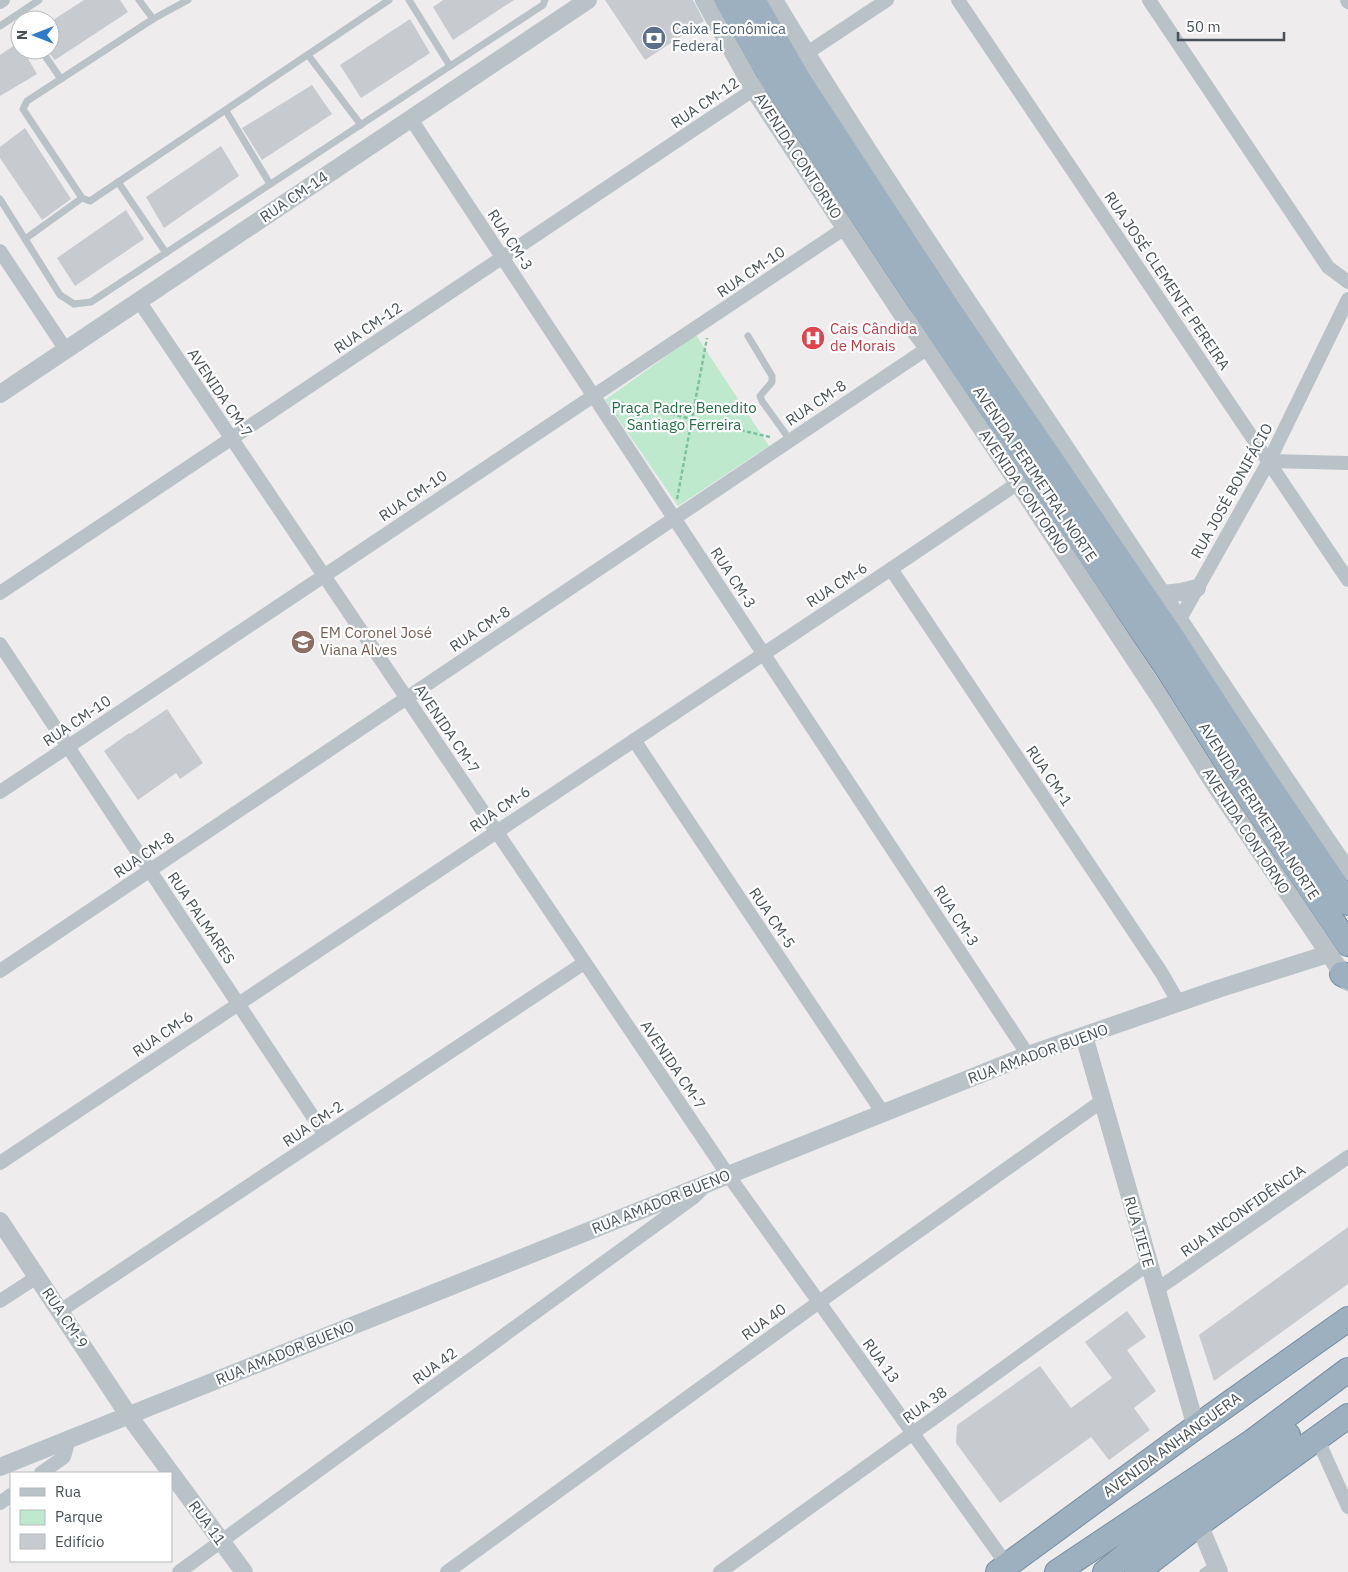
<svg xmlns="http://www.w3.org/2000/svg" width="1348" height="1572" font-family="'IBM Plex Sans',sans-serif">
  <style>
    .green { fill: #bfe9cd }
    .building { fill: #c7cacf }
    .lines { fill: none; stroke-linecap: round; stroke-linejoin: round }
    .trunk-casing { stroke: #758da2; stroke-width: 26 }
    .path { stroke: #7bc29b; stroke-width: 2.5; stroke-dasharray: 4 2.5; stroke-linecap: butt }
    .service { stroke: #b9c2c7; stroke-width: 7 }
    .minor { stroke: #b9c2c7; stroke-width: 14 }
    .tertiary { stroke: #b9c2c7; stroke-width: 18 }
    .trunk { stroke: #9cb0c0; stroke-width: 24 }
    .labels { text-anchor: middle; stroke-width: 4.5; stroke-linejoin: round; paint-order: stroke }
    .service-label { font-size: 15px; fill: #4e5e75; stroke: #fff; text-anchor: start }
    .street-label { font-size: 15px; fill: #475157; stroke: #fff }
    .health-label { font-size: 15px; fill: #be3a42; stroke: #fff; text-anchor: start }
    .park-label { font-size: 15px; fill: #217044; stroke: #fff }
    .education-label { font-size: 15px; fill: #785e54; stroke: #fff; text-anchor: start }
  </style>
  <rect width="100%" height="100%" fill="#efeced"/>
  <path class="green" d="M696,335L769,446L678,506L605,400Z"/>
  <g class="building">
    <path d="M84,0H120L128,12L55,60L50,54V22Z"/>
    <path d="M443,0H514L453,40L433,7Z"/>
    <path d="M605,0H693L704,21L645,60Z"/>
    <path d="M410,19L430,53L361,98L340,65Z"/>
    <path d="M19,42L20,50H23L37,74L0,96V55Z"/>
    <path d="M312,85L332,114L262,160L242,128Z"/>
    <path d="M25,128L71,199L42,220L0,158V147Z"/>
    <path d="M221,146L239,176L164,228L146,197Z"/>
    <path d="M126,210L144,239L75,286L57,258Z"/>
    <path d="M167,709L203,763L180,779L176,773L138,800L104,751L129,733L130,734Z"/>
    <path d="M1348,1227V1284L1214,1381L1199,1335Z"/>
    <path d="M1127,1311L1146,1337L1127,1350L1156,1391L1134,1408L1150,1430L1109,1460L1091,1437L1000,1503L956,1443L957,1425L1040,1366L1071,1408L1112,1378L1085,1342Z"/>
  </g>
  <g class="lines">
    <g class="trunk-casing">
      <g id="trunk">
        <path d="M727,0L771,77L932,321L1167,668L1237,779L1348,944"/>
        <path d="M753,0L798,79L949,310L1172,637L1264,779L1348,903"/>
        <path d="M1342,974L1348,977"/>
        <path d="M998,1572L1196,1427L1348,1319"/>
        <path d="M1057,1572L1253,1441L1348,1370"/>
        <path d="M1105,1572L1143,1541L1288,1435"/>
        <path d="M1137,1572L1199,1524L1348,1416"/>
      </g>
    </g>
    <g class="path">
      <path d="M614,401L770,437"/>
      <path d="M677,499L707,338"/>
    </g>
    <g class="service">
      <path d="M139,0L153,19"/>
      <path d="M188,0L153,19L27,101L23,109L82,198L90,201L389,0"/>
      <path d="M409,0L450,66"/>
      <path d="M0,26L39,0"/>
      <path d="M41,50L61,79"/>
      <path d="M308,55L361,125"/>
      <path d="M226,111L270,184"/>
      <path d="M118,182L166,253"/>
      <path d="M0,199L60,295L74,304L91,302L543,5L545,0"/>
      <path d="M25,239L82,198"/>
      <path d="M748,336L772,376V382L760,396L762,401L790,440"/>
      <path d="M1203,1572L1215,1564"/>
    </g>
    <g class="minor">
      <path d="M958,0L1348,580"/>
      <path d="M1149,0L1328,267L1348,282"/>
      <path d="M1347,0L1348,2"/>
      <path d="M0,2L3,0"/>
      <path d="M798,59L887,0"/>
      <path d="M411,119L1028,1055"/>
      <path d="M0,251L66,350"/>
      <path d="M139,301L728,1175L1007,1565"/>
      <path d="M1269,461L1348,463"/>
      <path d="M891,569L1161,972L1179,1003"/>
      <path d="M0,593L762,84"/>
      <path d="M1176,626L1269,461L1348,299"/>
      <path d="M0,644L325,1135"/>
      <path d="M634,740L883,1113"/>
      <path d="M0,792L845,228"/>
      <path d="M0,971L928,348"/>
      <path d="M0,1163L891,569L1018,483"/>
      <path d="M1156,1290L1348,1157"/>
      <path d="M0,1301L37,1277"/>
      <path d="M60,1311L584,963"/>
      <path d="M1317,1438L1348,1507"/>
      <path d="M41,1473L64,1457L69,1439"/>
      <path d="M0,1503L11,1495"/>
      <path d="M179,1572L694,1197L703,1188"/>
      <path d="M447,1572L819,1302L1102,1101"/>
      <path d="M720,1572L1148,1264"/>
    </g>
    <g class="tertiary">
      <path d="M704,0L754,90L902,314L928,348L1018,483L1164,704L1213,782L1348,982"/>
      <path d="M774,0C863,148 961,291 1057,435C1153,580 1249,727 1348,871"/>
      <path d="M0,394L588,0"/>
      <path d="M1163,594L1181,592L1197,588"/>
      <path d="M1084,1036L1196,1427"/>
      <path d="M0,1221L129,1416L244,1572"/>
      <path d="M0,1467L1028,1055L1221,988L1328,954"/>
      <path d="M1199,1524L1219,1572"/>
    </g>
    <use href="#trunk" class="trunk"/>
  </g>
  <defs>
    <g id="bank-disc" transform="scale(1.25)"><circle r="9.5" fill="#5c6f8a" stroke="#fff"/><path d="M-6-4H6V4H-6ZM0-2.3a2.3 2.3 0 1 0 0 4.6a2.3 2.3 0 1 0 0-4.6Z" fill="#fff"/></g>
    <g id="hospital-disc" transform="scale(1.25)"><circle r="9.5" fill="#e0444e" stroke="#fff"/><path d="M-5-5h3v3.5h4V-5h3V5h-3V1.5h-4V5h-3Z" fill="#fff"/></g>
    <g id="school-disc" transform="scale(1.25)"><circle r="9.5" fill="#8d6e63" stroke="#fff"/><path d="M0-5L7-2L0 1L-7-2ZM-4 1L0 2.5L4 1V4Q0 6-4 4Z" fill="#fff"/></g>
  </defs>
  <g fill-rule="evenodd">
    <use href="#bank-disc" x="654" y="38"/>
    <use href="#hospital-disc" x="813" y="338"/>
    <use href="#school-disc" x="303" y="642"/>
  </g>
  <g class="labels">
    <g class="service-label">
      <text x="672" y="34">Caixa Econômica<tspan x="672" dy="17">Federal</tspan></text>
    </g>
    <g class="street-label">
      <text transform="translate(705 103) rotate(-34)" y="5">RUA CM-12</text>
      <text transform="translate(798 156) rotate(57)" y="5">AVENIDA CONTORNO</text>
      <text transform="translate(294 197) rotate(-34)" y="5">RUA CM-14</text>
      <text transform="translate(510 240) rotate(57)" y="5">RUA CM-3</text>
      <text transform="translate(751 272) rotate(-34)" y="5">RUA CM-10</text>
      <text transform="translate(1167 281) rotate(56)" y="5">RUA JOSÉ CLEMENTE PEREIRA</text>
      <text transform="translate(368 328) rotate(-34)" y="5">RUA CM-12</text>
      <text transform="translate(220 393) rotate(56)" y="5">AVENIDA CM-7</text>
      <text transform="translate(816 403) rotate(-34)" y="5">RUA CM-8</text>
      <text transform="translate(1035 474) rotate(56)" y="5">AVENIDA PERIMETRAL NORTE</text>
      <text transform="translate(1232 491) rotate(-61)" y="5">RUA JOSÉ BONIFÁCIO</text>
      <text transform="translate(1024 492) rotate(56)" y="5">AVENIDA CONTORNO</text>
      <text transform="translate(413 496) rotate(-34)" y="5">RUA CM-10</text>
      <text transform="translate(733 578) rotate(57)" y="5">RUA CM-3</text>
      <text transform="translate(837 585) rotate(-33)" y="5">RUA CM-6</text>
      <text transform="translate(480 629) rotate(-34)" y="5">RUA CM-8</text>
      <text transform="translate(77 721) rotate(-34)" y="5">RUA CM-10</text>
      <text transform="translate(447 729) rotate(56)" y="5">AVENIDA CM-7</text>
      <text transform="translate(1049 776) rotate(56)" y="5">RUA CM-1</text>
      <text transform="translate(500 809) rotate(-34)" y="5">RUA CM-6</text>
      <text transform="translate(1259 811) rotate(57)" y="5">AVENIDA PERIMETRAL NORTE</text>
      <text transform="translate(1246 831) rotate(57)" y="5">AVENIDA CONTORNO</text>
      <text transform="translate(144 855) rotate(-34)" y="5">RUA CM-8</text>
      <text transform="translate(956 916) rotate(57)" y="5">RUA CM-3</text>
      <text transform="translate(201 918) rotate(56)" y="5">RUA PALMARES</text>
      <text transform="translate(772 918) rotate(56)" y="5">RUA CM-5</text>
      <text transform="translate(163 1034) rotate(-34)" y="5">RUA CM-6</text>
      <text transform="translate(1038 1054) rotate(-20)" y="5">RUA AMADOR BUENO</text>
      <text transform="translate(673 1065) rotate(56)" y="5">AVENIDA CM-7</text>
      <text transform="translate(313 1124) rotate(-34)" y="5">RUA CM-2</text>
      <text transform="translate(661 1202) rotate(-22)" y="5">RUA AMADOR BUENO</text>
      <text transform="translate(1243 1211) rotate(-35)" y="5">RUA INCONFIDÊNCIA</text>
      <text transform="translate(1139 1232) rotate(74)" y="5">RUA TIETE</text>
      <text transform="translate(65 1318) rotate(56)" y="5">RUA CM-9</text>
      <text transform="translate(764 1322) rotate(-36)" y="5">RUA 40</text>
      <text transform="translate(285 1353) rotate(-22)" y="5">RUA AMADOR BUENO</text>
      <text transform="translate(881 1361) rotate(54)" y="5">RUA 13</text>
      <text transform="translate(435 1366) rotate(-36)" y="5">RUA 42</text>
      <text transform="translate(925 1405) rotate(-36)" y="5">RUA 38</text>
      <text transform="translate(1172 1445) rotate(-36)" y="5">AVENIDA ANHANGUERA</text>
      <text transform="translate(207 1523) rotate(54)" y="5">RUA 11</text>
    </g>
    <g class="health-label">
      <text x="830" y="334">Cais Cândida<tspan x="830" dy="17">de Morais</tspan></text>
    </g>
    <g class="park-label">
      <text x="684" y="413">Praça Padre Benedito<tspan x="684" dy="17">Santiago Ferreira</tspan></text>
    </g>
    <g class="education-label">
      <text x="320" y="638">EM Coronel José<tspan x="320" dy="17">Viana Alves</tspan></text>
    </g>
  </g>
  <rect x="10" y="1472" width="162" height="90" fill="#ffffff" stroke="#b5b9bc"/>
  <rect x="20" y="1488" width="25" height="8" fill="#b9c2c7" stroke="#b5b9bc"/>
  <text x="55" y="1497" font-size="15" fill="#475157">Rua</text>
  <rect x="20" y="1510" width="25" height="15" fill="#bfe9cd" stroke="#b5b9bc"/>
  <text x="55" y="1522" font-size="15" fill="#475157">Parque</text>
  <rect x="20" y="1534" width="25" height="15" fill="#c7cacf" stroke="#b5b9bc"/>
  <text x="55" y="1547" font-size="15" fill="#475157">Edifício</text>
  <g transform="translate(35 35) rotate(270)"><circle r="24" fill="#ffffff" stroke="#b5b9bc"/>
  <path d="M0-4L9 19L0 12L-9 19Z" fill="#2d7ac8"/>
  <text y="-8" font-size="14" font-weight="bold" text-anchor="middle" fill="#475157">N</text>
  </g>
  <path d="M1178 32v8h106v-8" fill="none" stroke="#475157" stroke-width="2.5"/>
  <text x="1186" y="32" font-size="15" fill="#475157" stroke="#ffffff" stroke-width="4" paint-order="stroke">50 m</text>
</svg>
